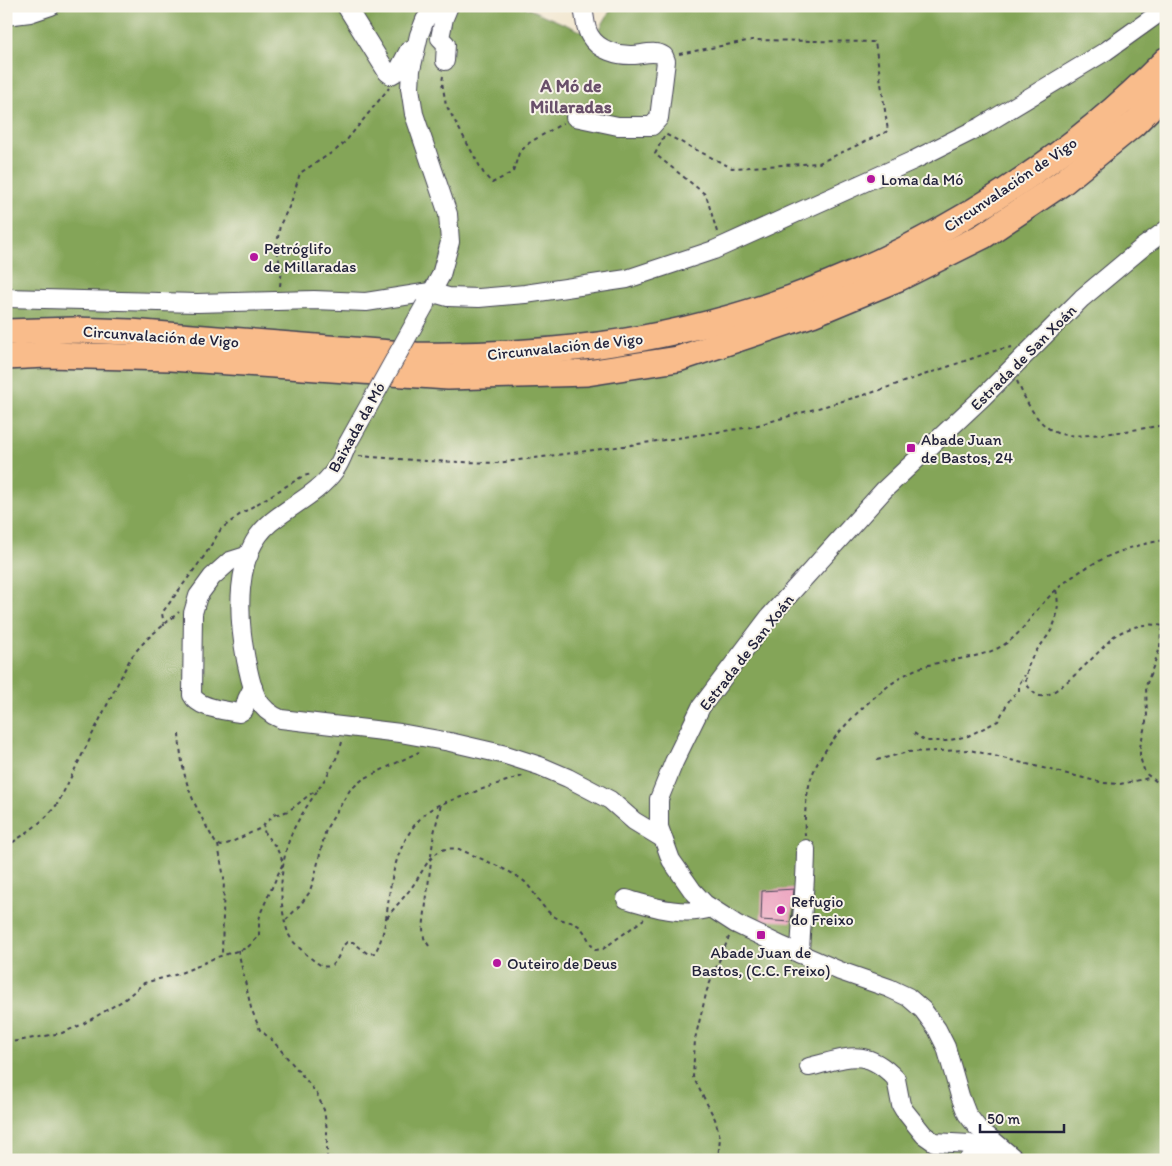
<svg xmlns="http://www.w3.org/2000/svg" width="1172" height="1166" font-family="Itim,sans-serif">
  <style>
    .forest { fill: #84a559; stroke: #53644a }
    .building { fill: #eda5c1 }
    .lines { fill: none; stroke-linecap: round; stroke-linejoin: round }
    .minor-casing { stroke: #414052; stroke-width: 20 }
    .highway-casing { stroke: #414052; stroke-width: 28 }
    .path { stroke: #414052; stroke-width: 2; stroke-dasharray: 4 4; stroke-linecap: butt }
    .minor { stroke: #fff; stroke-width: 18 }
    .highway { stroke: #f9bc8b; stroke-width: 25 }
    .minor-bridge-casing { stroke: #414052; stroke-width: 20; stroke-linecap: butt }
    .minor-bridge { stroke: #fff; stroke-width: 18 }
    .poi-dot { fill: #b5179e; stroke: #f7f3e8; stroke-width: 2 }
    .labels { text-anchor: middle; stroke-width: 4; stroke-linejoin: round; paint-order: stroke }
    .poi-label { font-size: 16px; fill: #22223b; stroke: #f7f3e8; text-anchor: start }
    .street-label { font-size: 16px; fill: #22223b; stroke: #f7f3e8 }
    .neighbourhood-label { font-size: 18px; font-weight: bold; fill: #69506a; stroke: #f7f3e8 }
  </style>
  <rect width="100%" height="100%" fill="#f7f3e8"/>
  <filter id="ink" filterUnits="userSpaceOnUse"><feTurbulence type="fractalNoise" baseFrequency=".02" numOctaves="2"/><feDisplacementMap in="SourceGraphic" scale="10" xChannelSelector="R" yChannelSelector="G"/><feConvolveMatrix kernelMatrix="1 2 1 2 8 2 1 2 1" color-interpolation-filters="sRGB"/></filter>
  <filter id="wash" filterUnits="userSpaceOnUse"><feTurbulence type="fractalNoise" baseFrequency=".0096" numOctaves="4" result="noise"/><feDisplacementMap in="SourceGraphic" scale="20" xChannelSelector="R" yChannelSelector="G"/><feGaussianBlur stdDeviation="1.12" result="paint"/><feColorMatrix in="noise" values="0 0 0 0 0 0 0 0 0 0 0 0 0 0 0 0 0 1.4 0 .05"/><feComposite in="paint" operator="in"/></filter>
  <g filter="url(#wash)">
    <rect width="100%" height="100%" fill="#f3e8d2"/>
    <path class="forest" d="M6,6H522L595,37L613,6H1166V1160H6Z"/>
    <g id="blocks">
      <path class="building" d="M794,889L791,922L761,920L762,891Z"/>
    </g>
  </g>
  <g filter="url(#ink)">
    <use href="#blocks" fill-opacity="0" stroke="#414052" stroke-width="1"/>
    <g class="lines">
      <g class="minor-casing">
        <g id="minor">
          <path d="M346,6L387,72L391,75L398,71L409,50"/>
          <path d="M6,16L30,13L51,6"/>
          <path d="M445,61L446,44L440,38L444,18L449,6"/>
          <path d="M575,117L618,126H652L659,118L666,61L664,56C656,50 644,54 634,55C618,56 598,50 590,36C584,27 586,16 582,6"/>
          <path d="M6,298L197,303L314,300L366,302L430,292L448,297L479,298L525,294L627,279L714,250L914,160L982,126L1106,51L1166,8"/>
          <path d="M427,301L441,275L450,242L448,214L414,114L410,88L411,70L419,35L425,20L436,6"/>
          <path d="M348,443C344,452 341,462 335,470C318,494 291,505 270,523C233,554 238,618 246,660C252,687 254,708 281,719L400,733L450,742L506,755L540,766L568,778L610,800L634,821L662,838"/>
          <path d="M249,555L230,561L212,577L198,596L193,613L192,695C199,709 225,710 239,713L244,710L247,699L253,687"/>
          <path d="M626,899C654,907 683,917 711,908"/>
          <path d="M800,954C801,919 806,884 806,849"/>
          <path d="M809,1067C847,1058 865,1046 896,1079L901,1105L904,1110L924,1135L934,1142L970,1144L987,1151"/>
          <path d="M968,1160L987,1151H994"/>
          <path d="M1016,1160L977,1127L967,1114L960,1096L946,1047L937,1029L923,1010L908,997L889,988L840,971L782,946L736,924L705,904L692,890L671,860L659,827V799L674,762L701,707L770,616L884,490L982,398L1082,298L1143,247L1166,230"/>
        </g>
      </g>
      <g class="highway-casing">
        <g id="highway">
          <path d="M6,332L74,330L130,332L416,355C477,356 538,353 599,345C810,317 1017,211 1166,60"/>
          <path d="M6,357L46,355L171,358L448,377L587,373L678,359L812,314L899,278L983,236L1062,183L1134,124L1166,92"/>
        </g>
      </g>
      <g class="path">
        <path d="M679,54L752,40L875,42L888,131L819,163L732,168L665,134L655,154L706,195L717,232"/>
        <path d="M443,76L442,82L446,105L484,174L492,183L513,172L519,153L529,143L563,123"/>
        <path d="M280,286L282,269L278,257L277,244L280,225L291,203L300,173L336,150L346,141L389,88"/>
        <path d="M1017,381C1026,401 1036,424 1057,433C1078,441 1141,428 1166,425"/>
        <path d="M359,456L426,461L497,463L624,446L751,427L871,393L997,350L1012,347"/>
        <path d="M1056,590C1060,607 1057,624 1046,638C1041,646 1034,652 1030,661C1027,668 1026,676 1026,684C1030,688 1034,695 1040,696C1056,699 1102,648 1114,636C1130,627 1145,622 1163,626"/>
        <path d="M1166,620L1161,634L1160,648L1146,686L1147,717L1140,747V757L1145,773L1161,785H1166"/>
        <path d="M164,626L162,613L205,555L221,529L242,513L303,476L312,474"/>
        <path d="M914,733L925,741H946L968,736L998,721L1011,697L1019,691V684L1025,675"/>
        <path d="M179,734C182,782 192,801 215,842L221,846L232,842L263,827"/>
        <path d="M342,742C334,772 313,794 298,821C280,850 276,903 289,935C293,943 301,949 307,955C319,965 330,975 339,955C341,950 342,946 347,942H353L368,954L375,953C387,931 387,906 391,883C396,857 406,830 427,812C437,804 450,801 461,797C482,789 502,782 523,776"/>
        <path d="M877,760L908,752L970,750L1104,783L1120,784L1149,778"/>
        <path d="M276,812L274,816L265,823L263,827L265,834L276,847L283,862"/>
        <path d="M276,814C292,814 303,796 318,790"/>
        <path d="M805,836C804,817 806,790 813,773C826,738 887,678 922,667C949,658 981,660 1005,644C1022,633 1031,616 1044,602C1075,568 1120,546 1166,540"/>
        <path d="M218,845L224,878L222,954"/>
        <path d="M6,847C26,833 44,822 58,803L129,661C143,639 160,629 179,612"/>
        <path d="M431,856L434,833L441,804"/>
        <path d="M387,918C395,906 406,896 414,884C421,874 427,860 437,853C443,848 452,848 459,849C476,857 513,871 525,882C535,892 540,906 552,915C561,922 572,920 580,927C587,934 589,943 595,950L603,949L644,919"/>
        <path d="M286,920L301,904L309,893L314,879L326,829L350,790L363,779L419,752"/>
        <path d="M429,946L424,938L423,929L431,861"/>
        <path d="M238,950L251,1008L260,1030L273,1041L307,1081L317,1094L324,1110L327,1130V1160"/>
        <path d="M6,1043L62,1033L83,1024L124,1000L144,983L178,974L198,966L214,958L247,948L259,936V920L261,912L283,863"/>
        <path d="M718,1160L720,1137L715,1119L693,1077L695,1039L707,990L729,937"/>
      </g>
      <use href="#minor" class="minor"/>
      <use href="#highway" class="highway"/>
      <g class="minor-bridge-casing">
        <path id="minor-bridge" d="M348,443L425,305"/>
      </g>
      <use href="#minor-bridge" class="minor-bridge"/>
    </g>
  </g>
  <g class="poi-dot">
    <circle cx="871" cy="179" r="5"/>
    <circle cx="254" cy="257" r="5"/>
    <rect x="906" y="443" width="10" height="10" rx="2.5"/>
    <circle cx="781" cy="910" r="5"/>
    <rect x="756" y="930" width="10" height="10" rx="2.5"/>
    <circle cx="497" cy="963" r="5"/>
  </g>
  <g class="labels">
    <g class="poi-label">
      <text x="881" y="185">Loma da Mó</text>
      <text x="264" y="254">Petróglifo<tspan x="264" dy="18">de Millaradas</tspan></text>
      <text x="921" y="445">Abade Juan<tspan x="921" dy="18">de Bastos, 24</tspan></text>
      <text x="791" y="907">Refugio<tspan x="791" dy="18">do Freixo</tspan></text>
      <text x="761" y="958" text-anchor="middle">Abade Juan de<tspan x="761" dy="18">Bastos, (C.C. Freixo)</tspan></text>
      <text x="507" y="969">Outeiro de Deus</text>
    </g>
    <g class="street-label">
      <text transform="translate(1010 184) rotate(-34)" y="6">Circunvalación de Vigo</text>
      <text transform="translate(161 336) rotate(4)" y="6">Circunvalación de Vigo</text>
      <text transform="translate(565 346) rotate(-6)" y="6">Circunvalación de Vigo</text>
      <text transform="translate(1023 357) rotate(-45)" y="6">Estrada de San Xoán</text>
      <text transform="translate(356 427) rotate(-61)" y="6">Baixada da Mó</text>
      <text transform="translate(746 652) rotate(-52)" y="6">Estrada de San Xoán</text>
    </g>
    <g class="neighbourhood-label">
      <text x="571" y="92">A Mó de<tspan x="571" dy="21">Millaradas</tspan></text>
    </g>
  </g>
  <rect width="1172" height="1166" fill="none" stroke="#f7f3e8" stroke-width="25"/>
  <path d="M980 1124v8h84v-8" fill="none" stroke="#22223b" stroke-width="2.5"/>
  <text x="987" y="1124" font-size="15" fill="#22223b" stroke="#f7f3e8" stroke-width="4" paint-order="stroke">50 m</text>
</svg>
